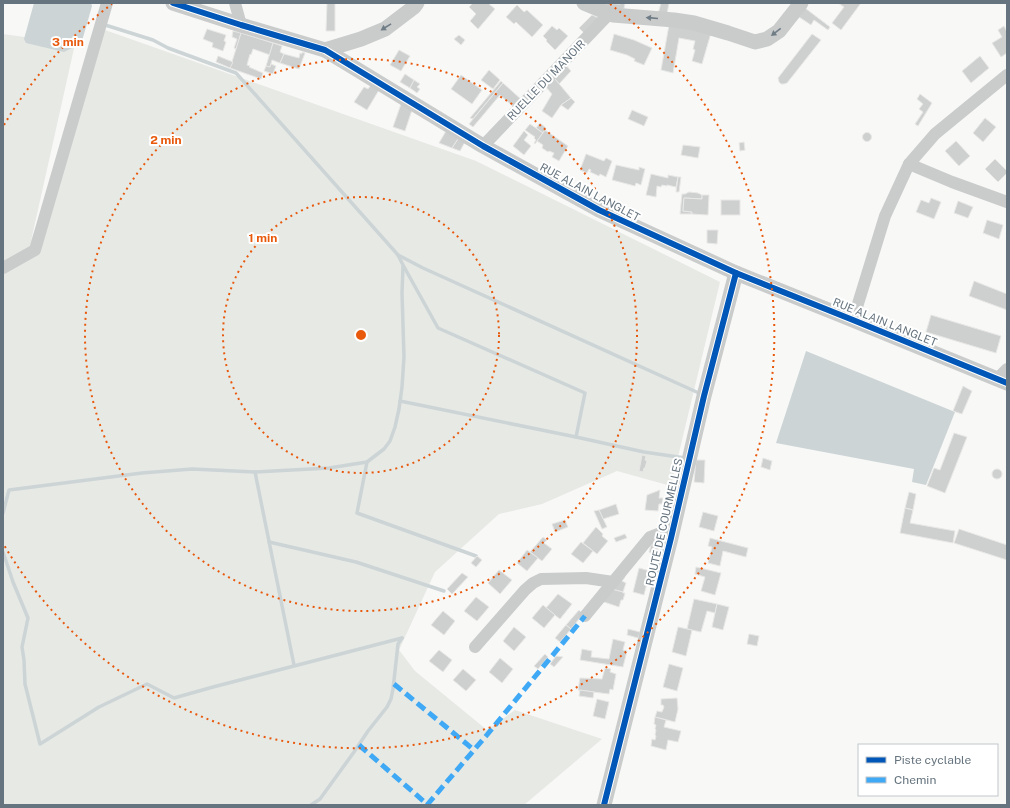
<svg xmlns="http://www.w3.org/2000/svg" width="1010" height="808" font-family="'Public Sans',sans-serif">
  <style>
    .green { fill: #e7e9e5 }
    .water { fill: #ccd4d6 }
    .lines { fill: none; stroke-linecap: round; stroke-linejoin: round }
    .stream { stroke: #ccd4d6; stroke-width: 3.5 }
    .building { fill: #ced0d0; stroke: #e8e8e6 }
    .minor { stroke: #cacccc; stroke-width: 12 }
    .tertiary { stroke: #cacccc; stroke-width: 15 }
    .quiet { stroke: #3fa9f5; stroke-width: 5; stroke-dasharray: 10 5; stroke-linecap: butt }
    .cycleway-casing { stroke: #fff; stroke-width: 8 }
    .cycleway { stroke: #0057b8; stroke-width: 6 }
    .oneway { fill: #707d87 }
    .ring { fill: none; stroke: #e8590c; stroke-width: 2; stroke-dasharray: 2 4 }
    .labels { text-anchor: middle; stroke-width: 4; stroke-linejoin: round; paint-order: stroke }
    .street-label { font-size: 11px; fill: #66747f; stroke: #fff }
    .centre { fill: #e8590c; stroke: #fff; stroke-width: 2 }
    .ring-label { font-size: 12px; text-anchor: middle; font-weight: bold; fill: #e8590c; stroke: #fff; stroke-width: 4; stroke-linejoin: round; paint-order: stroke }
  </style>
  <rect width="100%" height="100%" fill="#f8f8f7"/>
  <path class="green" d="M105,30L476,161L720,282L671,486L617,471L542,504L499,514L435,572L399,650L415,671L487,730L515,710L602,739L524,805H3V34L75,44L31,241Z"/>
  <g class="water">
    <path d="M34,3H91L92,6L82,41L80,44L64,52L26,43L24,39Z"/>
    <path d="M806,351L955,412L926,485L912,482L914,469L776,443Z"/>
  </g>
  <g class="lines">
    <g class="stream">
      <path d="M102,24L153,40L168,48L236,73L398,255L403,265L438,328L585,393L576,437L644,452L685,458"/>
      <path d="M398,255L423,268L701,394"/>
      <path d="M400,401L576,437"/>
      <path d="M367,462L357,513L476,556"/>
      <path d="M255,472L294,665"/>
      <path d="M3,513L9,490L142,473L192,469L255,472L329,468L367,462L384,449L390,441L395,427L399,409L402,387L404,357L402,293L403,266"/>
      <path d="M269,542L356,562L444,591"/>
      <path d="M3,552L13,582L28,618L22,647L24,660L25,684L40,744L99,707L147,684L174,698L213,687L402,638"/>
      <path d="M311,805L320,799L354,752L368,731L387,707L391,699L393,689L398,644L402,638"/>
    </g>
  </g>
  <g class="building">
    <path d="M327,3H335V31H326Z"/>
    <path d="M473,3H488L495,9L478,29L470,21L476,14L469,7Z"/>
    <path d="M602,3L619,4L625,3L624,9L614,8Z"/>
    <path d="M661,3H669L667,14H658Z"/>
    <path d="M838,3H861L841,30L832,23L844,7Z"/>
    <path d="M517,5L524,12L527,10L543,25L532,37L516,22L514,24L506,17Z"/>
    <path d="M805,8L830,27L828,30L814,20L811,25L799,17Z"/>
    <path d="M592,15L601,19L586,35L579,28Z"/>
    <path d="M669,25L711,33L702,64L692,61L695,50L693,49L695,41L679,38L673,73L661,70Z"/>
    <path d="M552,26L557,30L559,28L568,36L555,50L546,41L547,40L543,36Z"/>
    <path d="M1004,26L1007,32V53L1001,57L992,43L1002,37L998,30Z"/>
    <path d="M207,29L226,35L224,41L226,42L223,51L212,47L213,43L203,39Z"/>
    <path d="M233,31L241,33L237,49L234,48L237,39L232,37Z"/>
    <path d="M241,33L273,43L270,55L253,49L251,55L250,54L247,65L250,66L249,67L263,73L261,79L230,68Z"/>
    <path d="M614,34L634,40L652,48L644,65L634,61L635,59L627,55L610,50Z"/>
    <path d="M812,34L821,40L787,83L784,84H781L779,82L778,78Z"/>
    <path d="M459,35L465,40L461,45L454,39Z"/>
    <path d="M273,43L282,46L280,52L284,54L280,63L272,60L270,67L266,66Z"/>
    <path d="M399,50L410,56L401,71L390,65Z"/>
    <path d="M302,52L305,53L299,69L280,63L284,54L299,58L300,53L302,54Z"/>
    <path d="M218,56L233,62L230,68L216,62Z"/>
    <path d="M980,56L989,68L971,83L962,71Z"/>
    <path d="M271,64L276,66L273,74L264,71L266,66L270,67Z"/>
    <path d="M565,64L571,71L559,84L555,79Z"/>
    <path d="M489,70L500,80L493,89L481,80Z"/>
    <path d="M405,74L414,80L410,88L400,82Z"/>
    <path d="M461,75L482,90L472,104L451,89Z"/>
    <path d="M555,79L571,98L561,105L552,118L542,111L552,94L545,86Z"/>
    <path d="M414,80L420,84L417,87L420,89L417,93L410,88Z"/>
    <path d="M501,81L503,83L473,119L470,118Z"/>
    <path d="M503,83L523,101L516,109L500,95L473,127L469,124Z"/>
    <path d="M371,85L379,90L367,110L354,102L364,87L368,89Z"/>
    <path d="M920,94L932,103L918,126L915,124L923,112L919,109L923,104L917,99Z"/>
    <path d="M571,98L575,102L568,110L561,105Z"/>
    <path d="M401,104L412,110L405,131L393,127Z"/>
    <path d="M632,110L648,117L644,126L628,119Z"/>
    <path d="M985,118L996,127L983,142L973,133Z"/>
    <path d="M540,123L546,128L543,133L536,128Z"/>
    <path d="M530,124L543,133L535,144L534,143L536,140L534,138L535,137L525,130Z"/>
    <path d="M545,130L568,146L559,161L552,157L554,153L549,151L548,152L542,148L543,145L537,141Z"/>
    <path d="M446,131L458,139L452,148L439,143Z"/>
    <path d="M524,131L528,135L524,140L531,146L524,155L513,146Z"/>
    <circle cx="867" cy="137" r="4.5"/>
    <path d="M458,139L465,142L460,151L452,148Z"/>
    <path d="M956,141L970,156L959,166L945,151Z"/>
    <path d="M744,142L745,150L740,151L739,143Z"/>
    <path d="M683,145L700,147L698,158L681,155Z"/>
    <path d="M586,154L604,161L606,158L612,161L606,177L600,174L599,176L590,172L591,170L589,169L587,173L580,170Z"/>
    <path d="M995,159L1007,171V173L998,182L985,169Z"/>
    <path d="M616,165L639,170V167L645,169L641,185L636,183L635,186L612,180Z"/>
    <path d="M651,174L668,178V175L678,177L676,187L667,185V186L662,185L661,187L657,186L656,197L646,195Z"/>
    <path d="M678,177H681L679,192H676Z"/>
    <path d="M689,192L698,193L702,195V199L684,198L683,211L692,212V214H680L682,194H685Z"/>
    <path d="M702,195H709L708,215L692,214V212L683,211L684,198L702,199Z"/>
    <path d="M931,198L941,202L934,219L916,212L921,200L929,203Z"/>
    <rect x="721" y="200" width="19" height="15"/>
    <path d="M958,201L973,207L968,218L954,213Z"/>
    <path d="M987,220L1003,225L999,239L983,233Z"/>
    <path d="M707,230H718L717,244L707,243Z"/>
    <path d="M974,281L1007,294V310L969,296Z"/>
    <path d="M931,315L1001,336L996,353L926,332Z"/>
    <path d="M963,386L972,391L962,414L953,411Z"/>
    <path d="M954,433L967,437L945,493L927,486L934,468L940,470Z"/>
    <path d="M642,455L646,456L645,460L647,461L645,468H644L643,472L639,471Z"/>
    <path d="M763,458L772,461L770,470L761,467Z"/>
    <path d="M696,460H705L704,483L694,482Z"/>
    <circle cx="997" cy="474" r="5"/>
    <path d="M660,490L659,498H663L662,504H659L658,511L645,510L647,495Z"/>
    <path d="M909,492L916,494L913,510L905,508Z"/>
    <path d="M616,504L619,514L603,519L599,510Z"/>
    <path d="M905,508L913,510L910,523L955,531L953,543L900,533Z"/>
    <path d="M599,510L607,527L602,529L594,511Z"/>
    <path d="M703,512L718,516L714,531L699,527Z"/>
    <path d="M565,520L568,527L555,532L552,524Z"/>
    <path d="M596,527L603,534L602,536L608,541L597,554L583,543Z"/>
    <path d="M959,529L1007,545V560L954,543Z"/>
    <path d="M625,534L627,538L616,542L614,538Z"/>
    <path d="M543,537L547,540L544,543L552,549L542,561L530,552Z"/>
    <path d="M710,538L748,548L746,557L723,551L720,566L708,563L712,547L708,546Z"/>
    <path d="M581,542L593,551L583,563L571,554Z"/>
    <path d="M652,542L659,547L657,557L649,552Z"/>
    <path d="M527,550L538,558L527,571L517,563Z"/>
    <path d="M477,556L482,560L476,567L471,563Z"/>
    <path d="M696,567L721,573L715,595L701,591L705,577L695,574Z"/>
    <path d="M639,568L650,571L644,595L633,592Z"/>
    <path d="M499,570L512,580L500,594L488,583Z"/>
    <path d="M462,573L468,577L452,594L447,589Z"/>
    <path d="M623,575L625,577L622,581L626,583L623,592L611,589Z"/>
    <path d="M611,589L623,592V593H625L623,600H621L619,607L601,601Z"/>
    <path d="M558,594L572,604L560,619L546,608Z"/>
    <path d="M476,597L489,607L477,621L464,611Z"/>
    <path d="M694,599L717,604L715,613L707,611L701,632L687,629Z"/>
    <path d="M717,604L729,607L723,630L712,627Z"/>
    <path d="M543,605L555,615L544,628L532,618Z"/>
    <path d="M579,610L583,614L571,629L566,625Z"/>
    <path d="M443,611L455,621L444,635L431,625Z"/>
    <path d="M566,625L571,629L560,642L555,638Z"/>
    <path d="M514,627L526,637L514,651L503,641Z"/>
    <path d="M678,627L692,630L686,656L672,652Z"/>
    <path d="M628,629L640,632L638,638L627,635Z"/>
    <path d="M749,634L759,636L757,646L747,644Z"/>
    <path d="M613,639L625,642L623,650L627,651L623,667L580,660L582,649L592,651L591,657L609,659Z"/>
    <path d="M439,650L452,660L443,672L429,661Z"/>
    <path d="M545,654L548,657L538,669L534,666Z"/>
    <path d="M556,656L563,657L554,667L550,664Z"/>
    <path d="M500,658L513,669L502,683L489,672Z"/>
    <path d="M669,664L683,668L677,691L663,687Z"/>
    <path d="M605,668L611,669L610,672L616,674L613,690L610,689L609,694L578,690L580,678L602,679Z"/>
    <path d="M463,669L476,680L466,691L453,680Z"/>
    <path d="M580,690L594,692L593,698L579,696Z"/>
    <path d="M677,698L678,709L675,722L655,717L657,711L662,712L664,707L663,705H661V699Z"/>
    <path d="M597,699L609,702L605,719L593,716Z"/>
    <path d="M655,717L666,720L664,727L681,731L678,742L668,740L666,750L651,746L652,739L655,740L656,736L655,735L656,730L655,729L656,725L654,724Z"/>
  </g>
  <g class="lines">
    <g class="minor">
      <path d="M235,3L241,25"/>
      <path d="M483,146L609,14"/>
      <path d="M909,164L952,182L1007,202"/>
      <path d="M3,268L35,250L107,3"/>
      <path d="M853,320L885,216L909,164L935,134L1007,75"/>
      <path d="M997,379L1007,369"/>
      <path d="M585,616L650,537L673,528"/>
      <path d="M475,647L525,590L533,583L541,579L586,578L613,582"/>
    </g>
    <g class="tertiary">
      <path d="M173,3L241,25L325,50L483,146L599,210L736,273L853,320L1007,383"/>
      <path d="M584,3L613,15L674,20L694,23L728,33L755,42L767,39L779,31L801,3"/>
      <path d="M325,50L361,39L385,29L414,7L417,3"/>
      <path d="M604,805L671,538L704,396L736,273"/>
    </g>
    <g class="quiet">
      <path d="M394,684L474,750"/>
      <path d="M359,745L428,805"/>
      <path d="M427,805L486,736L585,616"/>
    </g>
    <g class="cycleway-casing">
      <g id="cycleway">
        <path d="M173,3L241,25L325,50L483,146L599,210L736,273L853,320L1007,383"/>
        <path d="M604,805L671,538L704,396L736,273"/>
      </g>
    </g>
    <use href="#cycleway" class="cycleway"/>
  </g>
  <defs><path id="oneway-solid" d="M-6-.8H1V-3.2L6.5 0L1 3.2V.8H-6Z"/></defs>
  <g class="oneway">
    <use href="#oneway-solid" transform="translate(652 18) rotate(-175)"/>
    <use href="#oneway-solid" transform="translate(386 27) rotate(148)"/>
    <use href="#oneway-solid" transform="translate(776 32) rotate(142)"/>
  </g>
  <g class="ring">
    <circle cx="361" cy="335" r="138"/>
    <circle cx="361" cy="335" r="276"/>
    <path d="M4 125A414 414 0 0 1 112 4M610 4A414 414 0 1 1 4 545"/>
  </g>
  <g class="labels">
    <g class="street-label">
      <text transform="translate(546 80) rotate(-46)" y="4">RUELLE DU MANOIR</text>
      <text transform="translate(590 192) rotate(28)" y="4">RUE ALAIN LANGLET</text>
      <text transform="translate(885 322) rotate(22)" y="4">RUE ALAIN LANGLET</text>
      <text transform="translate(664 522) rotate(-77)" y="4">ROUTE DE COURMELLES</text>
    </g>
  </g>
  <circle cx="361" cy="335" r="6" class="centre"/>
  <g class="ring-label">
    <text x="68" y="46">3 min</text>
    <text x="166" y="144">2 min</text>
    <text x="263" y="242">1 min</text>
  </g>
  <rect width="1010" height="808" fill="none" stroke="#66747f" stroke-width="8"/>
  <rect x="858" y="744" width="140" height="52" fill="#ffffff" stroke="#c2c7cc"/>
  <rect x="866" y="757" width="20" height="6" fill="#0057b8" stroke="#c2c7cc"/>
  <text x="894" y="764" font-size="12" fill="#66747f">Piste cyclable</text>
  <rect x="866" y="777" width="20" height="6" fill="#3fa9f5" stroke="#c2c7cc"/>
  <text x="894" y="784" font-size="12" fill="#66747f">Chemin</text>
</svg>
